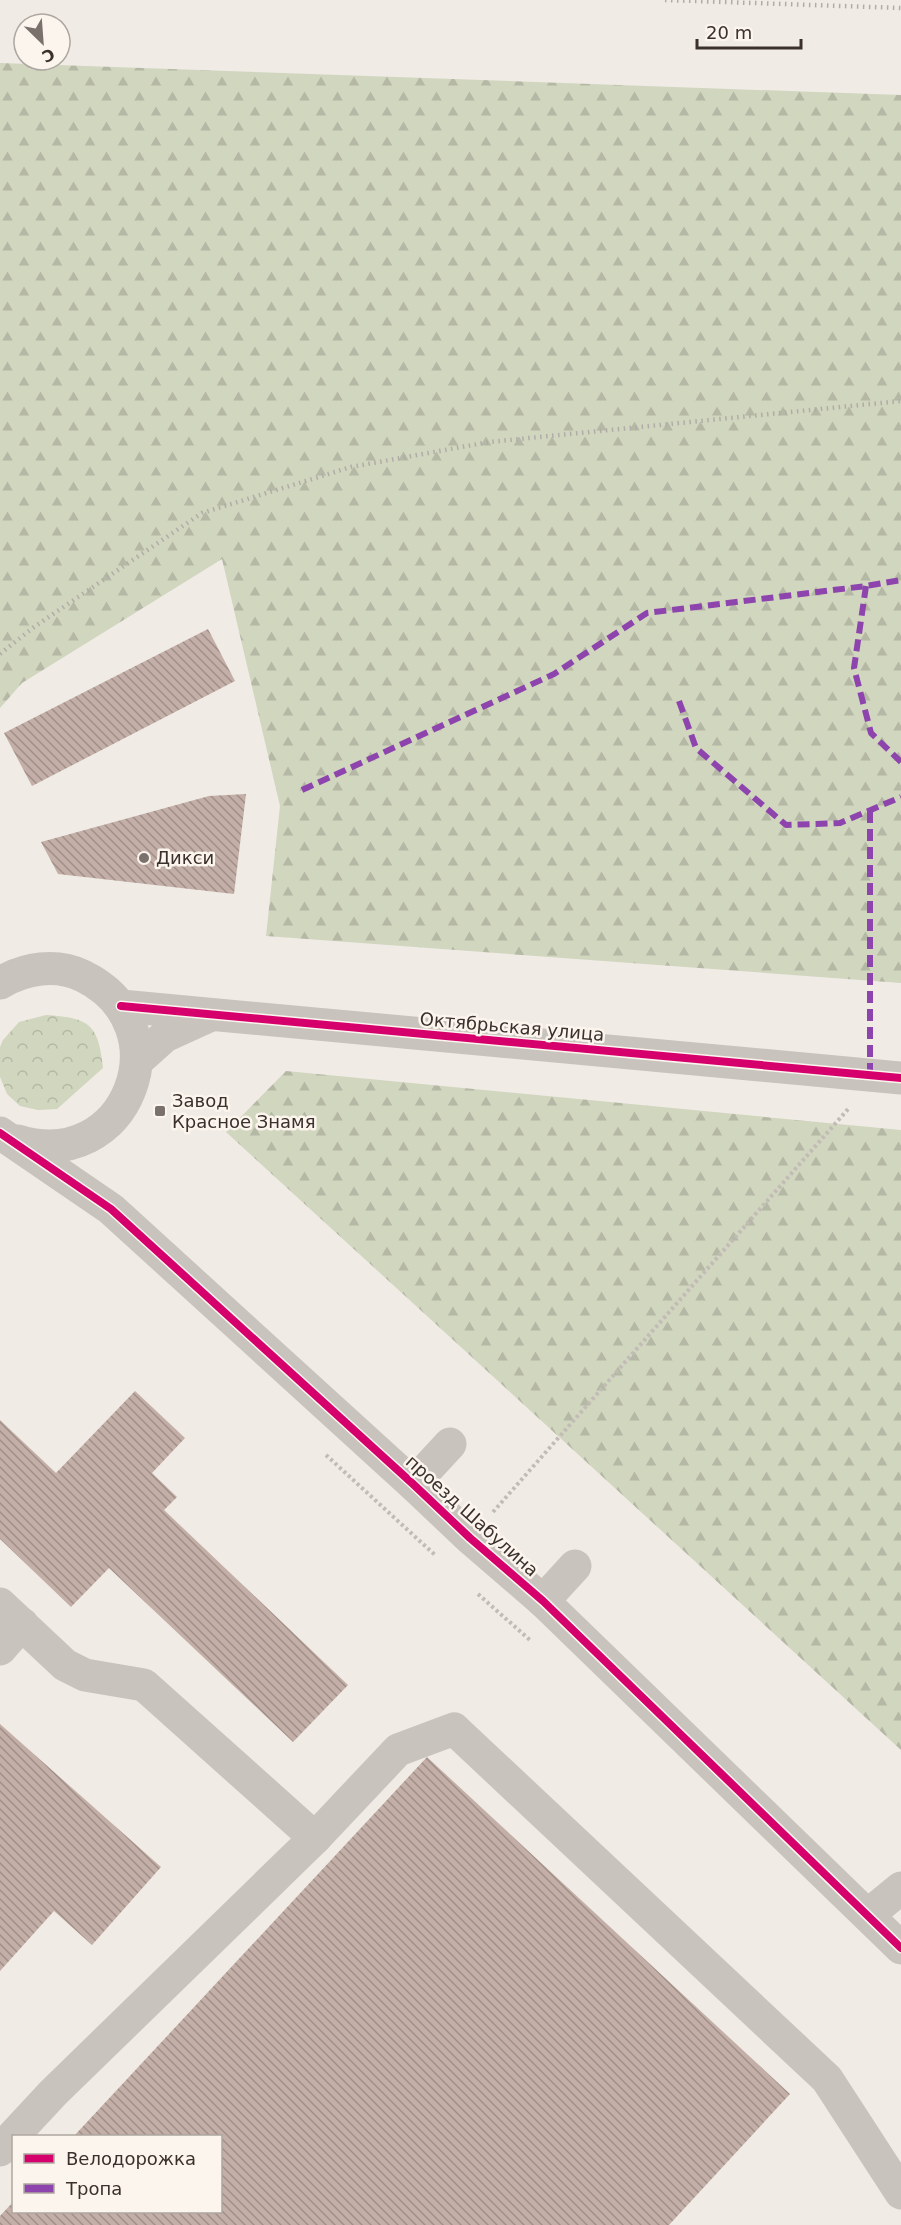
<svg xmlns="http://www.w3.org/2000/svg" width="901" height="2225" font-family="'DejaVu Sans',sans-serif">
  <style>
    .forest { fill: url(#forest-firs) }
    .park { fill: url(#park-crowns) }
    .building { fill: url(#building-back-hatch) }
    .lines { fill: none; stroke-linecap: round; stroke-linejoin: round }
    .path { stroke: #c2bbb6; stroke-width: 4; stroke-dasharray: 3 3; stroke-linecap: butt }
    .minor { stroke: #c9c3be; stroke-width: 33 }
    .rail { stroke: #b1aca8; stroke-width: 4.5; stroke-dasharray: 1.5 4.5; stroke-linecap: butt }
    .quiet { stroke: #8e44ad; stroke-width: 6; stroke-dasharray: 12 6; stroke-linecap: butt }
    .cycleway-casing { stroke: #fbf5ee; stroke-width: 11 }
    .cycleway { stroke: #d6006c; stroke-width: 8 }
    .poi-dot { fill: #7a716c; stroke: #fbf5ee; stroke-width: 2 }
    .labels { text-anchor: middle; stroke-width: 5; stroke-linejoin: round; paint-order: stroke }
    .poi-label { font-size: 18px; fill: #3b302b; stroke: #fbf5ee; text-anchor: start }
    .street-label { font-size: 18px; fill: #3b302b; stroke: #fbf5ee }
  </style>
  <defs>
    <pattern id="forest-firs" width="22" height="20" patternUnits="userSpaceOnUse" patternTransform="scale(1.5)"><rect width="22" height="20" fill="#d1d6bf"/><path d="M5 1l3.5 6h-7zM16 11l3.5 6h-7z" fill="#b4b8a4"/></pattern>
    <pattern id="park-crowns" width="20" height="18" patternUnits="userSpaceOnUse" patternTransform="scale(1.5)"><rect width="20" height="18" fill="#d1d6bf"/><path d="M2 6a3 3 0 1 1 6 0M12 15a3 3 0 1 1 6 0" fill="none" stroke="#b4b8a4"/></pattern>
    <pattern id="building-back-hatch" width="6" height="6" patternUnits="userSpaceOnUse" patternTransform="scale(1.5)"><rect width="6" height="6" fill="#c3afa7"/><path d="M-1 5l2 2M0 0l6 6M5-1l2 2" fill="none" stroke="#a08f88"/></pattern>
  </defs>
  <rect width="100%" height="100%" fill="#f0ebe5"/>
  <g class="forest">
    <path d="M0,63L901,95V983L266,936L280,806L222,559L22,683L0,708Z"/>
    <path d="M286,1071L901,1130V1750L226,1132Z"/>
  </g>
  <path class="park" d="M46,1015C90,1018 98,1024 103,1068L57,1109L38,1110L20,1106L7,1094L0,1077V1047L3,1040L19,1022Z"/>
  <g class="building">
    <path d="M208,629L235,681L32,786L4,733Z"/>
    <path d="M246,794L234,894L58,874L41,842L209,796Z"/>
    <path d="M135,1391L185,1438L152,1473L177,1497L164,1510L348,1685L293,1742L109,1568L71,1607L0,1539V1420L56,1473Z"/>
    <path d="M0,1724L161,1867L92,1945L54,1911L0,1971Z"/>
    <path d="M427,1757L790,2094L669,2225H0V2216L14,2201V2212H220V2136H74Z"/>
  </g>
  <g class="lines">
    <g class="path">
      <path d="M326,1455L435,1555"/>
      <path d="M493,1512L849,1108"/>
      <path d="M478,1594L531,1641"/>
    </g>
    <g class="minor">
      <path d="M0,983C25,968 56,963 83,976C186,1027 126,1175 18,1141"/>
      <path d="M121,1006L901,1078"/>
      <path d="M137,1061L165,1036L211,1015"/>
      <path d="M0,1133L111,1209L413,1484L470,1538L543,1601L901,1948"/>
      <path d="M413,1484L450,1444"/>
      <path d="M543,1601L575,1566"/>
      <path d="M0,1604L65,1665L85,1675L144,1685L315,1838L398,1750L454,1729L827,2079L901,2193"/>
      <path d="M0,1649L22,1624"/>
      <path d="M868,1915L901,1888"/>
      <path d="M0,2150L53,2093L315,1838"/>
    </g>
    <g class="rail">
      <path d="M665,0L901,8"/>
      <path d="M0,654L34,627L202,513L351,467L489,442L901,401"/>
    </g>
    <g class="quiet">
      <path d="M866,586L854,668L871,733L901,762"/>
      <path d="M679,701L696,748L786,825L840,823L901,797"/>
      <path d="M302,790L554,674L647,613L866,586L901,580"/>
      <path d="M870,811V1075"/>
    </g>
    <g class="cycleway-casing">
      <g id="cycleway">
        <path d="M121,1006L901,1078"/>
        <path d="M0,1133L111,1209L413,1484L470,1538L543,1601L901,1948"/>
      </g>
    </g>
    <use href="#cycleway" class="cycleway"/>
  </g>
  <g class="poi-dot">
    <circle cx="144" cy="858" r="6"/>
    <rect x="154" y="1105" width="12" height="12" rx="3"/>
  </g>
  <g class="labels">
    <g class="poi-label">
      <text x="156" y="864">Дикси</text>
      <text x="172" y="1107">Завод<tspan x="172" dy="21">Красное Знамя</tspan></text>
    </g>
    <g class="street-label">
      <text transform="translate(512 1027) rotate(5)" y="6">Октябрьская улица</text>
      <text transform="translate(472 1516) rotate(42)" y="6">проезд Шабулина</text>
    </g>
  </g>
  <rect x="12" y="2135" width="210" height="78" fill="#fbf5ee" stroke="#aea6a0" stroke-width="1.5"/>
  <rect x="24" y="2154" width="30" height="9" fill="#d6006c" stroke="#aea6a0" stroke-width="1.5"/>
  <text x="66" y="2165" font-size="18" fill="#3b302b">Велодорожка</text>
  <rect x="24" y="2184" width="30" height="9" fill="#8e44ad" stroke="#aea6a0" stroke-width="1.5"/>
  <text x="66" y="2195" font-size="18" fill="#3b302b">Тропа</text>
  <g transform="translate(42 42) rotate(155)"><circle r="28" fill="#fbf5ee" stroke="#aea6a0" stroke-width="1.5"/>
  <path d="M0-4.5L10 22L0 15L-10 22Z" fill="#7a716c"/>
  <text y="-9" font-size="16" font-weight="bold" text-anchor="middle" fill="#3b302b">С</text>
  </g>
  <path d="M697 39v9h104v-9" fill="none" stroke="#3b302b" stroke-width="3"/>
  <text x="706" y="39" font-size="18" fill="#3b302b" stroke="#fbf5ee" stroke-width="4.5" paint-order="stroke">20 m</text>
</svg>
